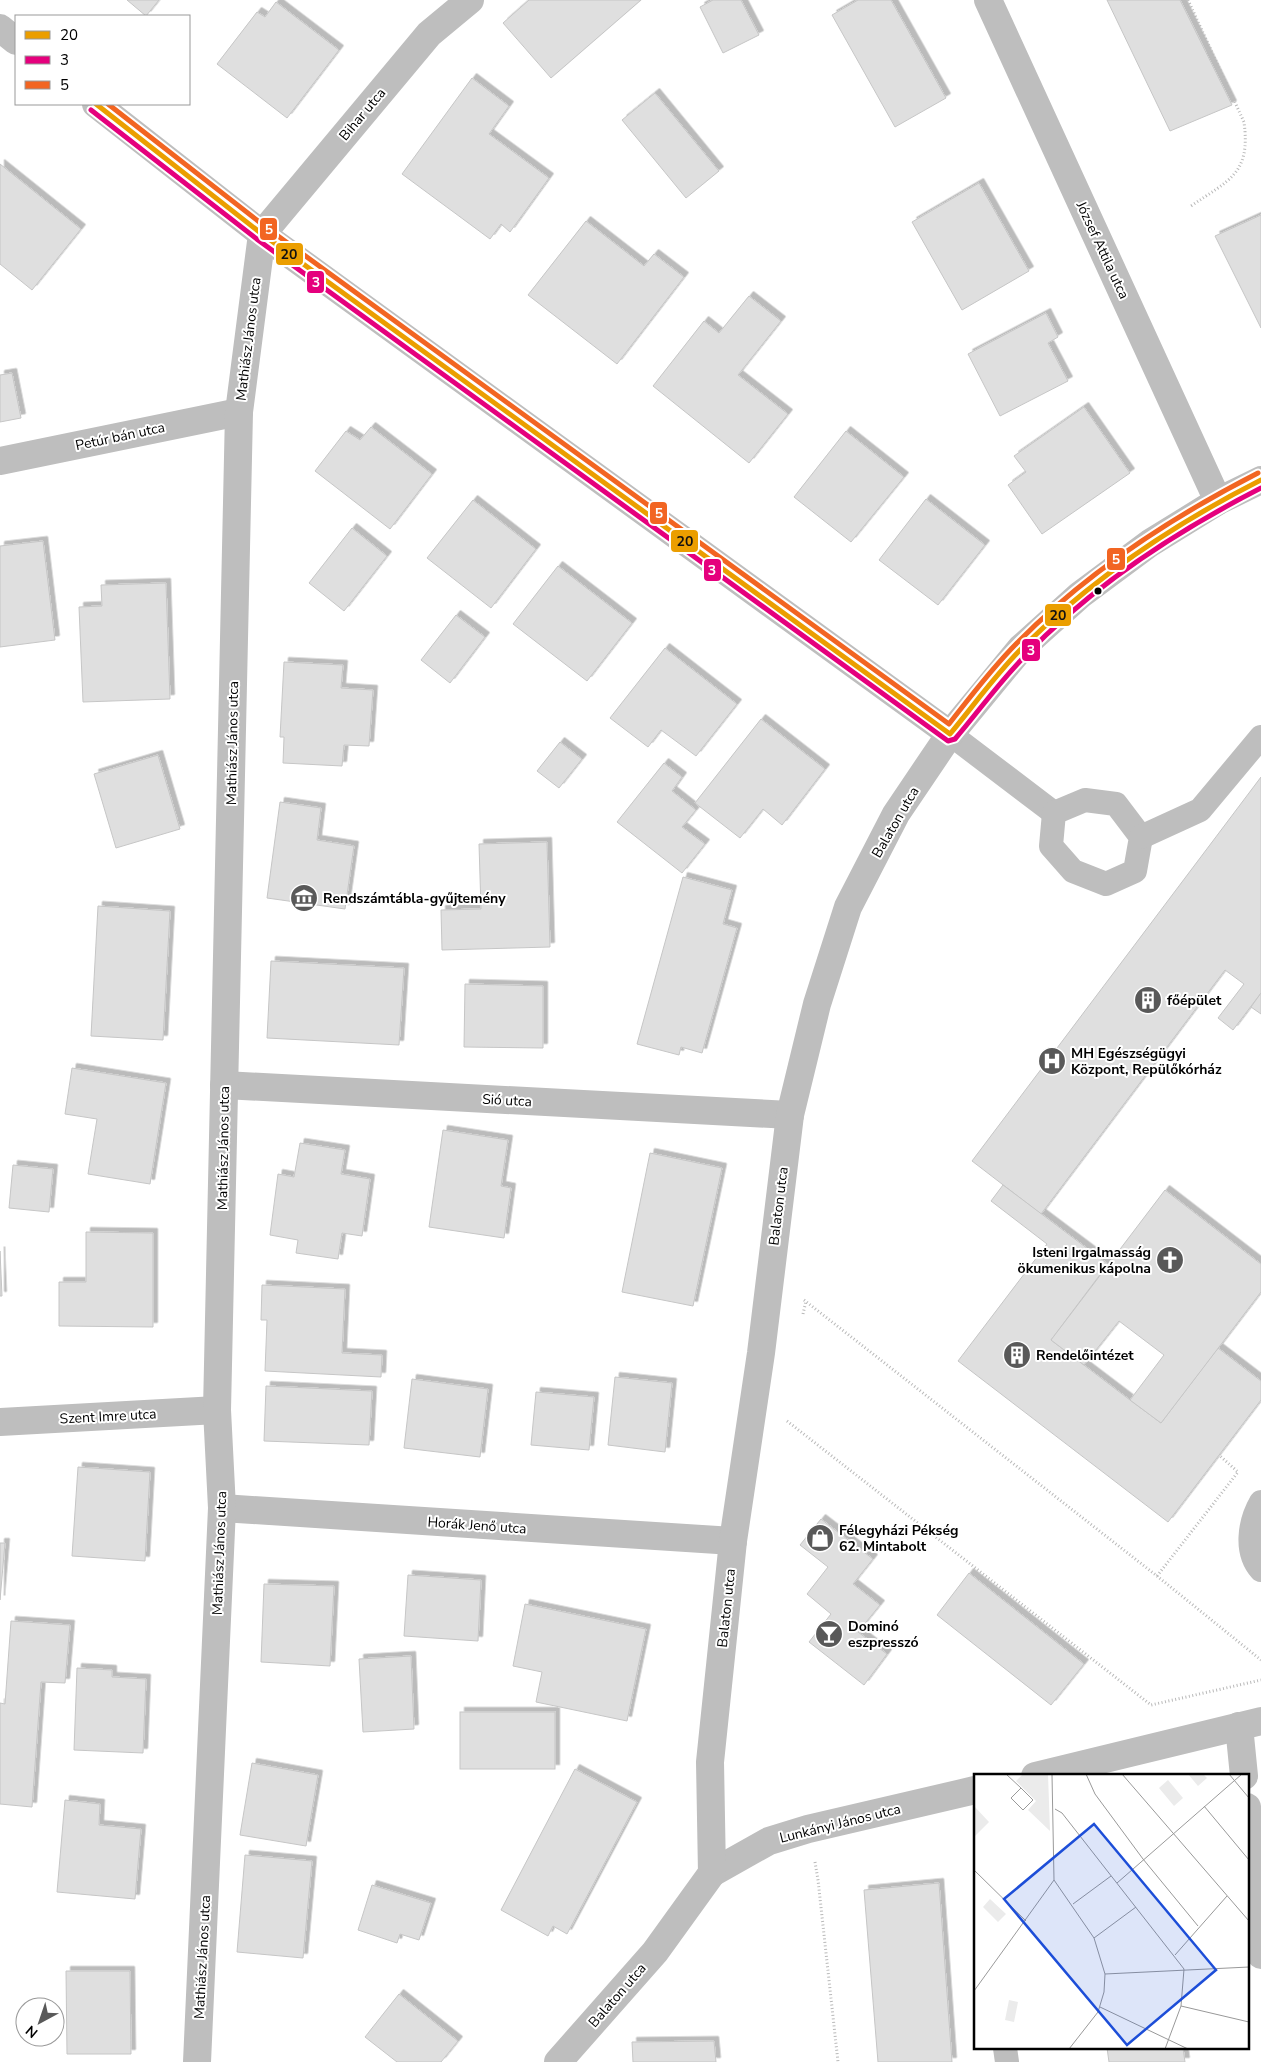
<svg xmlns="http://www.w3.org/2000/svg" width="1261" height="2062" font-family="'Nunito Sans',sans-serif">
  <style>
    .building { fill: #dfdfdf; stroke: #c6c6c6; filter: url(#shadow) }
    .lines { fill: none; stroke-linecap: round; stroke-linejoin: round }
    .path { stroke: #b9b9b9; stroke-width: 3; stroke-dasharray: 1 2.5; stroke-linecap: butt }
    .lane { stroke: #bebebe; stroke-width: 24 }
    .street { stroke: #bebebe; stroke-width: 28 }
    .bus-1-casing { stroke: #fff; stroke-width: 9 }
    .bus-2-casing { stroke: #fff; stroke-width: 9 }
    .bus-3-casing { stroke: #fff; stroke-width: 9 }
    .bus-1 { stroke: #eb9e00; stroke-width: 5 }
    .bus-2 { stroke: #e5007d; stroke-width: 5 }
    .bus-3 { stroke: #f26522; stroke-width: 5 }
    .bus-dot { fill: #000; stroke: #fff; stroke-width: 2 }
    .labels { text-anchor: middle; stroke-width: 4; stroke-linejoin: round; paint-order: stroke }
    .street-label { font-size: 14px; fill: #000; stroke: #fff }
    .poi-label { font-size: 14px; font-weight: bold; fill: #000; stroke: #fff; text-anchor: start }
    .inset-road { fill: none; stroke: #999; stroke-width: 1 }
    .view { fill: #1d4ed8; fill-opacity: 0.15; stroke: #1d4ed8; stroke-width: 2.5 }
    .inset-edge { fill: none; stroke: #000; stroke-width: 2.5 }
    .line-badge { stroke: #fff; stroke-width: 2 }
    .badge-label { font-size: 14px; text-anchor: middle; font-weight: bold; fill: #fff }
    .pale-badge-label { font-size: 14px; text-anchor: middle; font-weight: bold; fill: #111 }
  </style>
  <defs>
    <filter id="shadow"><feDropShadow dx="4.5" dy="-4.5" stdDeviation="0" flood-color="#0004"/></filter>
  </defs>
  <rect width="100%" height="100%" fill="#fff"/>
  <g class="building">
    <path d="M127,0H159L146,16Z"/>
    <path d="M529,0H641L551,78L503,23Z"/>
    <path d="M713,0H741L759,35L723,53L700,7Z"/>
    <path d="M858,0H891L946,98L895,127L832,15Z"/>
    <path d="M1107,0H1180L1232,105L1170,131Z"/>
    <path d="M276,2L339,50L287,118L217,64L257,12L265,17Z"/>
    <path d="M472,78L509,106L489,134L549,178L510,232L501,224L490,239L402,174Z"/>
    <path d="M655,93L719,171L686,198L622,120Z"/>
    <path d="M0,164L81,229L32,290L0,264Z"/>
    <path d="M979,183L1029,271L962,310L912,222Z"/>
    <path d="M1261,215V328L1215,236Z"/>
    <path d="M586,221L644,266L654,254L684,277L617,364L528,295Z"/>
    <path d="M749,296L781,321L738,375L788,414L749,463L653,386L704,321L719,333Z"/>
    <path d="M1046,313L1058,337L1048,343L1068,381L1000,416L968,354Z"/>
    <path d="M12,373L21,418L0,422V375Z"/>
    <path d="M1084,407L1130,473L1042,534L1008,485L1026,472L1014,456Z"/>
    <path d="M371,427L432,474L390,529L315,471L346,431L360,440Z"/>
    <path d="M846,431L904,477L851,542L794,497Z"/>
    <path d="M926,499L985,545L938,605L879,560Z"/>
    <path d="M473,500L536,549L491,608L427,558Z"/>
    <path d="M352,528L387,556L344,611L309,583Z"/>
    <path d="M43,541L55,640L0,647V546Z"/>
    <path d="M558,566L632,623L587,681L513,624Z"/>
    <path d="M166,583L170,699L83,702L79,607L102,606L101,585Z"/>
    <path d="M456,615L485,637L450,683L421,660Z"/>
    <path d="M665,648L737,704L696,756L661,730L648,747L610,718Z"/>
    <path d="M284,662L343,665L341,688L373,690L369,746L344,745L342,766L283,763L284,737H280Z"/>
    <path d="M761,719L825,769L782,825L763,809L740,838L695,803Z"/>
    <path d="M560,742L582,759L559,788L537,771Z"/>
    <path d="M158,755L180,829L116,848L94,774Z"/>
    <path d="M664,763L682,777L672,791L696,810L682,827L705,844L682,873L617,822Z"/>
    <path d="M1261,777V993L1233,1030L1218,1018L1244,984L1225,970L1041,1214L972,1161Z"/>
    <path d="M280,802L321,808L317,840L354,846L345,909L267,898Z"/>
    <path d="M547,842L550,947L442,950L441,910L481,909L479,844Z"/>
    <path d="M683,877L732,890L723,924L737,928L702,1053L681,1047L679,1055L637,1044Z"/>
    <path d="M98,906L170,911L163,1040L91,1036Z"/>
    <path d="M271,961L404,968L399,1045L267,1038Z"/>
    <path d="M465,984L543,986V1048L464,1047Z"/>
    <path d="M1261,993V1014L1251,1007Z"/>
    <path d="M72,1068L166,1083L150,1184L88,1174L97,1119L65,1114Z"/>
    <path d="M443,1130L508,1140L501,1186L511,1188L504,1238L429,1227Z"/>
    <path d="M300,1143L345,1150L341,1174L370,1179L362,1236L342,1233L338,1259L296,1253L298,1240L270,1235L278,1174L294,1177Z"/>
    <path d="M650,1153L722,1168L693,1306L622,1292Z"/>
    <path d="M13,1165L53,1169L49,1212L9,1208Z"/>
    <path d="M1003,1185L1108,1264L1051,1340L1130,1400L1161,1423L1218,1348L1261,1381V1400L1168,1522L958,1361L1047,1244L991,1201Z"/>
    <path d="M1165,1190L1261,1264V1292L1161,1423L1130,1400L1164,1355L1119,1321L1084,1365L1051,1340Z"/>
    <path d="M86,1232L153,1233V1327L59,1326V1282H86Z"/>
    <path d="M0,1251L2,1296H0Z"/>
    <path d="M262,1285L345,1289L342,1353L382,1355L381,1377L265,1371L267,1320H261Z"/>
    <path d="M615,1377L672,1383L665,1452L608,1445Z"/>
    <path d="M412,1379L488,1389L480,1457L404,1448Z"/>
    <path d="M266,1386L372,1391L369,1445L264,1441Z"/>
    <path d="M536,1392L594,1397L589,1450L531,1445Z"/>
    <path d="M78,1467L150,1472L145,1561L72,1556Z"/>
    <path d="M821,1519L873,1559L853,1584L880,1605L858,1632L887,1654L864,1685L809,1642L831,1614L807,1594L828,1567L800,1545Z"/>
    <path d="M0,1543H5L0,1600Z"/>
    <path d="M969,1573L1084,1664L1051,1705L937,1615Z"/>
    <path d="M408,1575L481,1580L478,1641L404,1636Z"/>
    <path d="M264,1584L334,1586L330,1666L261,1662Z"/>
    <path d="M525,1604L646,1629L627,1721L536,1702L542,1672L513,1666Z"/>
    <path d="M11,1621L70,1625L65,1683L41,1682L32,1807L0,1804V1703L5,1704Z"/>
    <path d="M411,1656L414,1729L363,1732L359,1659Z"/>
    <path d="M77,1668L112,1670V1677L146,1679L143,1753L74,1750Z"/>
    <rect x="460" y="1712" width="95" height="57"/>
    <path d="M252,1763L318,1775L306,1846L240,1835Z"/>
    <path d="M575,1769L637,1802L567,1934L553,1926L548,1936L501,1910Z"/>
    <path d="M65,1800L100,1804L99,1825L141,1829L135,1899L57,1892Z"/>
    <path d="M245,1855L312,1861L303,1958L237,1952Z"/>
    <path d="M939,1883L952,2062H878L864,1890Z"/>
    <path d="M372,1885L431,1903L419,1940L400,1934L397,1943L358,1930Z"/>
    <path d="M66,1971H130L131,2054H67Z"/>
    <path d="M399,1994L458,2041L441,2062H397L365,2037Z"/>
    <path d="M714,2041L716,2062H633L632,2042Z"/>
    <path d="M1107,2048H1183L1185,2062H1109Z"/>
  </g>
  <g class="lines">
    <g class="path">
      <path d="M1188,0L1244,122C1251,174 1229,180 1191,206"/>
      <path d="M804,1300L1157,1576L1261,1660"/>
      <path d="M803,1314L806,1301"/>
      <path d="M787,1421L1151,1705L1261,1680"/>
      <path d="M1157,1576L1238,1472L1219,1455"/>
      <path d="M815,1862L818,1880L838,2062"/>
    </g>
    <g class="lane">
      <path d="M950,734L1054,813"/>
      <path d="M1085,800L1116,804L1141,837L1135,871L1106,884L1073,871L1051,846L1054,813Z"/>
      <path d="M1141,837L1200,810L1261,737"/>
      <path d="M1261,1502C1249,1523 1245,1552 1261,1570"/>
      <path d="M1005,2048L1007,2062"/>
    </g>
    <g class="street">
      <path d="M988,0L1218,501"/>
      <path d="M0,28L16,41"/>
      <path d="M96,104L262,234L950,734"/>
      <path d="M0,461L239,412"/>
      <path d="M224,1085L790,1115"/>
      <path d="M0,1422L217,1410"/>
      <path d="M222,1508L733,1541"/>
      <path d="M1239,1726L1244,1776"/>
      <path d="M1035,1776L1261,1721"/>
      <path d="M1247,1807L1261,1955"/>
      <path d="M712,1873L769,1841L808,1829L975,1790"/>
      <path d="M197,2062L222,1508L217,1410L239,412L262,234L429,34L470,0"/>
      <path d="M558,2062L655,1952L712,1873L710,1762L733,1541L761,1353L790,1115L817,1004L848,907L896,814L950,734L1021,648L1080,595L1150,543L1218,501L1261,480"/>
    </g>
    <g class="bus-1-casing">
      <path id="bus-1" d="M96,104L262,234L950,734C974,705 996,674 1023,647C1093,578 1174,524 1261,480"/>
    </g>
    <g class="bus-2-casing">
      <path id="bus-2" d="M91,110L258,240L948,741L955,739C979,711 1000,681 1026,655C1093,585 1175,532 1261,488"/>
    </g>
    <g class="bus-3-casing">
      <path id="bus-3" d="M108,104L267,228L949,724C971,696 992,668 1017,643C1087,572 1170,518 1258,473"/>
    </g>
    <use href="#bus-1" class="bus-1"/>
    <use href="#bus-2" class="bus-2"/>
    <use href="#bus-3" class="bus-3"/>
  </g>
  <defs>
    <g id="museum-disc" transform="scale(1.4375)"><circle r="9.5" fill="#595959" stroke="#fff"/><path d="M0-6L6-3V-2H-6V-3ZM-5-1h2V3h-2ZM-1-1h2V3h-2ZM3-1h2V3H3ZM-6 4H6V6H-6Z" fill="#fff"/></g>
    <g id="building-disc" transform="scale(1.4375)"><circle r="9.5" fill="#595959" stroke="#fff"/><path d="M-4-6H4V6H1V3H-1V6H-4ZM-2.5-4.3h1.7v1.8h-1.7ZM.8-4.3h1.7v1.8H.8ZM-2.5-1h1.7V.8h-1.7ZM.8-1h1.7V.8H.8Z" fill="#fff"/></g>
    <g id="hospital-disc" transform="scale(1.4375)"><circle r="9.5" fill="#595959" stroke="#fff"/><path d="M-5-5h3v3.5h4V-5h3V5h-3V1.5h-4V5h-3Z" fill="#fff"/></g>
    <g id="church-disc" transform="scale(1.4375)"><circle r="9.5" fill="#595959" stroke="#fff"/><path d="M-1.2-6h2.4v3.5h3.3v2.4h-3.3V6h-2.4V-.1h-3.3v-2.4h3.3Z" fill="#fff"/></g>
    <g id="shop-disc" transform="scale(1.4375)"><circle r="9.5" fill="#595959" stroke="#fff"/><path d="M-5-2.5h2.3a2.7 3.5 0 0 1 5.4 0H5L5.5 6h-11ZM-1.5-2.5h3a1.5 2.3 0 0 0-3 0Z" fill="#fff"/></g>
    <g id="bar-disc" transform="scale(1.4375)"><circle r="9.5" fill="#595959" stroke="#fff"/><path d="M-6-5H6L.8 .8V4.5H3.5V6h-7V4.5H-.8V.8Z" fill="#fff"/></g>
  </defs>
  <g fill-rule="evenodd">
    <use href="#museum-disc" x="304" y="898"/>
    <use href="#building-disc" x="1148" y="1000"/>
    <use href="#hospital-disc" x="1052" y="1061"/>
    <use href="#church-disc" x="1170" y="1260"/>
    <use href="#building-disc" x="1017" y="1355"/>
    <use href="#shop-disc" x="820" y="1538"/>
    <use href="#bar-disc" x="829" y="1634"/>
  </g>
  <circle class="bus-dot" cx="1098" cy="591" r="4.5"/>
  <g class="labels">
    <g class="street-label">
      <text transform="translate(362 114) rotate(-50)" y="5">Bihar utca</text>
      <text transform="translate(1103 250) rotate(65)" y="5">József Attila utca</text>
      <text transform="translate(248 339) rotate(-83)" y="5">Mathiász János utca</text>
      <text transform="translate(120 436) rotate(-12)" y="5">Petúr bán utca</text>
      <text transform="translate(232 743) rotate(-89)" y="5">Mathiász János utca</text>
      <text transform="translate(895 822) rotate(-60)" y="5">Balaton utca</text>
      <text transform="translate(507 1100) rotate(3)" y="5">Sió utca</text>
      <text transform="translate(223 1148) rotate(-89)" y="5">Mathiász János utca</text>
      <text transform="translate(778 1206) rotate(-83)" y="5">Balaton utca</text>
      <text transform="translate(108 1416) rotate(-3)" y="5">Szent Imre utca</text>
      <text transform="translate(477 1525) rotate(4)" y="5">Horák Jenő utca</text>
      <text transform="translate(219 1553) rotate(-88)" y="5">Mathiász János utca</text>
      <text transform="translate(726 1608) rotate(-84)" y="5">Balaton utca</text>
      <text transform="translate(840 1823) rotate(-14)" y="5">Lunkányi János utca</text>
      <text transform="translate(202 1957) rotate(-87)" y="5">Mathiász János utca</text>
      <text transform="translate(617 1995) rotate(-49)" y="5">Balaton utca</text>
    </g>
    <g class="poi-label">
      <text x="323" y="903">Rendszámtábla-gyűjtemény</text>
      <text x="1167" y="1005">főépület</text>
      <text x="1071" y="1058">MH Egészségügyi<tspan x="1071" dy="16">Központ, Repülőkórház</tspan></text>
      <text x="1151" y="1257" text-anchor="end">Isteni Irgalmasság<tspan x="1151" dy="16">ökumenikus kápolna</tspan></text>
      <text x="1036" y="1360">Rendelőintézet</text>
      <text x="839" y="1535">Félegyházi Pékség<tspan x="839" dy="16">62. Mintabolt</tspan></text>
      <text x="848" y="1631">Dominó<tspan x="848" dy="16">eszpresszó</tspan></text>
    </g>
  </g>
  <g transform="translate(974 1774)">
    <rect width="275" height="275" fill="#fff"/>
    <path d="M49,0H74L76,57L54,36L62,27L42,7ZM214,0H229L233,4L224,12ZM194,6L209,24L200,32L185,14ZM0,32L15,48L0,63ZM16,125L32,140L24,148L9,133ZM35,226L44,228L40,248L31,246Z" fill="#ebebeb"/>
    <path class="inset-road" d="M32,0L47,14L59,26L49,36L37,24L47,14M78,0L80,106L120,164L131,200L130,218L124,238L95,275M112,0L121,20L169,85L224,152M148,0L275,147M255,0L275,24M230,32L275,86M81,35L88,39L210,195L207,232L191,275M0,96L52,147M143,109L268,0M99,130L137,102M120,164L162,133M201,181L253,122M131,200L275,193M0,217L80,106M207,232L275,248M126,233L214,275"/>
    <path class="view" d="M120,50L242,196L153,271L30,125Z"/>
    <rect width="275" height="275" class="inset-edge"/>
  </g>
  <g class="line-badge">
    <rect x="259" y="217" width="19" height="24" rx="5" fill="#f26522"/>
    <rect x="275" y="242" width="29" height="24" rx="5" fill="#eb9e00"/>
    <rect x="306" y="270" width="19" height="24" rx="5" fill="#e5007d"/>
    <rect x="649" y="501" width="19" height="24" rx="5" fill="#f26522"/>
    <rect x="670" y="529" width="29" height="24" rx="5" fill="#eb9e00"/>
    <rect x="1106" y="547" width="20" height="24" rx="5" fill="#f26522"/>
    <rect x="703" y="558" width="19" height="24" rx="5" fill="#e5007d"/>
    <rect x="1044" y="603" width="28" height="24" rx="5" fill="#eb9e00"/>
    <rect x="1021" y="638" width="20" height="24" rx="5" fill="#e5007d"/>
  </g>
  <g class="badge-label">
    <text x="269" y="234">5</text>
    <text x="316" y="287">3</text>
    <text x="659" y="518">5</text>
    <text x="1116" y="564">5</text>
    <text x="712" y="575">3</text>
    <text x="1031" y="655">3</text>
  </g>
  <g class="pale-badge-label">
    <text x="289" y="259">20</text>
    <text x="685" y="546">20</text>
    <text x="1058" y="620">20</text>
  </g>
  <rect x="15" y="15" width="175" height="90" fill="#ffffff" stroke="#999999"/>
  <rect x="25" y="31" width="25" height="8" fill="#eb9e00" stroke="#999999"/>
  <text x="60" y="40" font-size="15" fill="#000000">20</text>
  <rect x="25" y="56" width="25" height="8" fill="#e5007d" stroke="#999999"/>
  <text x="60" y="65" font-size="15" fill="#000000">3</text>
  <rect x="25" y="81" width="25" height="8" fill="#f26522" stroke="#999999"/>
  <text x="60" y="90" font-size="15" fill="#000000">5</text>
  <g transform="translate(40 2022) rotate(220)"><circle r="24" fill="#ffffff" stroke="#999999"/>
  <path d="M0-4L9 19L0 12L-9 19Z" fill="#595959"/>
  <text y="-8" font-size="14" font-weight="bold" text-anchor="middle" fill="#000000">N</text>
  </g>
</svg>
